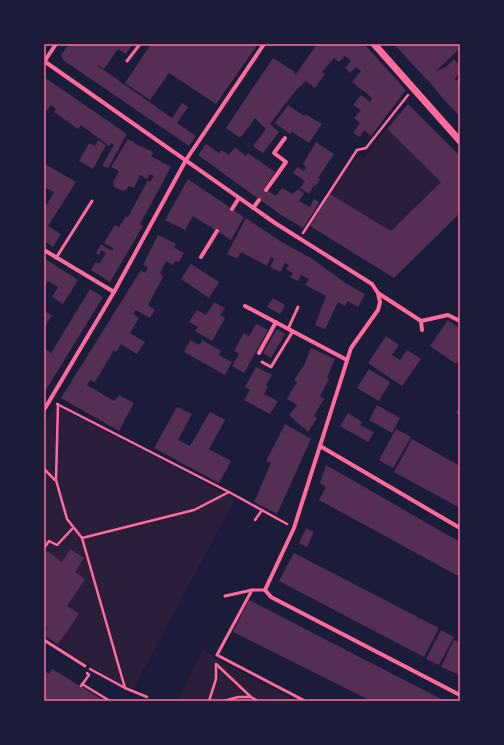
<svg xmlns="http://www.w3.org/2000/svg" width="504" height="745" font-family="Signika,sans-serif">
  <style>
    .green { fill: #2a1e3b }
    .building { fill: #542f53 }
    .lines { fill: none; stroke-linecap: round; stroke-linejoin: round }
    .path { stroke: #ff6b9d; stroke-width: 2.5 }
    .service { stroke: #ff6b9d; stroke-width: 3 }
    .minor { stroke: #ff6b9d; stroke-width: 4 }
    .tertiary { stroke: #ff6b9d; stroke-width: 7 }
    .neatline { fill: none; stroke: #ff6b9d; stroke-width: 1.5 }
  </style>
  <rect width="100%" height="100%" fill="#1b1b3a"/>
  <g class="green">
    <path d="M387,129L441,182L391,231L330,194L350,165L360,156L363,159Z"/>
    <path d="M56,406L235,499L131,693L44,636V424Z"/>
    <path d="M202,651L214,655L216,659L296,701H178Z"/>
  </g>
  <g class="building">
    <path d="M69,44H133L126,54L118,49L104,69L98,65V66L172,118L182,103L188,107L177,123L196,136L189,146L63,60L61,55Z"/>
    <path d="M151,44H258L216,104L169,73L150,100L125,83Z"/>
    <path d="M317,44H364L406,90L371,136L364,130L360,137L353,133L360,123L354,118L361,110L353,105L361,95L370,102L372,98L352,82L361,71L356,67L350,73L345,68L351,61L345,56L339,62L334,58L322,72L325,74L315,88L306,81L296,90L270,124L279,132L263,153L253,146L266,129L255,118L242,136L239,137L226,128L273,58L295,72L293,73L296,74Z"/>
    <path d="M394,44H456L460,48L435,72L446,67L454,59L460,66V72L455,79L456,81L460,77V116L445,101L427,79V80Z"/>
    <path d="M47,79L127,134L108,168L102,166L114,145L111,143L109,146L81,125L78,129L54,112L56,109L51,105L44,114V84Z"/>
    <path d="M408,104L460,156V213L394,278L310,226L330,194L391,231L441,182L387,129Z"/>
    <path d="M288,105L304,116L305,114L322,124L309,143L292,132L290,134L275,123Z"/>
    <path d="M128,139L130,141L131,140L136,144L153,152L151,156L171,167L140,224L143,226L110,282L91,270L96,262L99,264L106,253L101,250L99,255L96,253L101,244L112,251L114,249L104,243L115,225L119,227L126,216L128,217L148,180L150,182L154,176L150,174L147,179L140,175L134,188L129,186L126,190L123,191L114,187L113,182L119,171L111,167Z"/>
    <path d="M98,140L106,145L93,169L79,161L89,143L95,146Z"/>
    <path d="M316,142L334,154L318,178L320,179L315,187L314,185L309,194L300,188L305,181L293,173L297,167L304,171L306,167L303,164Z"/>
    <path d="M206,144L219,153L221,150L229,155L235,147L246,156L248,153L275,172L264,188L276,196L282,188L293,194L298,189L304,193L299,201L310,207L314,199L319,202L315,210L303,228L281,215L198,155Z"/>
    <path d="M45,164L76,182L48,226L61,234L53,247L44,241V209L54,192L44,187Z"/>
    <path d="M188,179L244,217L231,240L193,216L185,230L165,220Z"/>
    <path d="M246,218L280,241L311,258L347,284L365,294L358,307L348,301L345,306L338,302L325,329L315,325L326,296L305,285L309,279L301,275L298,281L290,277L293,273L286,269L289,265L285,263L280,272L270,267L274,259L271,257L267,266L241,252L237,259L227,254Z"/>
    <path d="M158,235L176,244L174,248L184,253L179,262L175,261L173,265L166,261L160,273L162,275V276L163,277L148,305L155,310L150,318L136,310L133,314L139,318L130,333L145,342L137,354L121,344L116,352L114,350L95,382L90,380L87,385L114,401L119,395L134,403L119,431L61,398L141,270L145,273L148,267L143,265Z"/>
    <path d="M44,258L78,280L63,304L52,297L58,287L48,281L44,287Z"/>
    <path d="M191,264L219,282L209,298L181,279Z"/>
    <path d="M90,289L103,297L44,393V348L51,353Z"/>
    <path d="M273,298L285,305L280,314L267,307Z"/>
    <path d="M214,302L225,308L220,315L225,318L212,341L195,331L198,327L189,322L197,310L206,315Z"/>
    <path d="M44,311L52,315L44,328Z"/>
    <path d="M448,320L460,329V359L456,364L430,346Z"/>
    <path d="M256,324L268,330L244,373L232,366L239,354L234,351L244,333L249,336Z"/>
    <path d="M277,329L285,334L271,358L263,353Z"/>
    <path d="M386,336L399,345L392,355L400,360L407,350L421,359L402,386L368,363Z"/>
    <path d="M190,340L200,345L202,340L221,351L219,355L232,362L225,375L184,352Z"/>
    <path d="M311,348L335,359L327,377L329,379L320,396L324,399L314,416L317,418L308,432L289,415L297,405L287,399L297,382L294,380L304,365Z"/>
    <path d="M256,367L272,375L266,385L268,386L264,394L278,401L270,414L244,400L250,390L245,387Z"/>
    <path d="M369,369L390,382L379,401L357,388Z"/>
    <path d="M377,405L400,418L392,433L369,420Z"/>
    <path d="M460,406V415L456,413Z"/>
    <path d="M177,407L192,414L178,440L190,446L210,412L225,420L209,449L231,461L219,483L154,448Z"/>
    <path d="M348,413L362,422L360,425L374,432L368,442L340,426Z"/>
    <path d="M285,424L311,439L277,514L254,502L271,463L266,461Z"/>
    <path d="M396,429L411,437L393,468L379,460Z"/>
    <path d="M412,439L460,466V508L394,472Z"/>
    <path d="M326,465L460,542V577L319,500L326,487L320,483Z"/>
    <path d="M306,528L314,532L307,547L299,543Z"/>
    <path d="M70,549L84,558L75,572L85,579L67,606L79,614L58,644L44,635L48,628L44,625V556L47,551L62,562Z"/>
    <path d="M294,553L439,628L424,657L279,581Z"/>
    <path d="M249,600L280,616L445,701H371L233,632Z"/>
    <path d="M441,630L454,637L439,665L426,659Z"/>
    <path d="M454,640L460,643V675L441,667Z"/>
    <path d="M52,669L105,701H44V670L49,674Z"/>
  </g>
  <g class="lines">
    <g class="path">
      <path d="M303,233L357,150L366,148L408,95"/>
      <path d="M57,404L229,492L287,524"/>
      <path d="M58,404L56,480L67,519L82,538L125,688"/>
      <path d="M44,469L55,480"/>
      <path d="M255,520L262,510"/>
      <path d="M82,538L194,510L229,492"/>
      <path d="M44,548L49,541L57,545L73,528"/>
      <path d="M216,664L251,697L258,701"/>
      <path d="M90,669L125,688L147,697"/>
      <path d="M82,684L110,701"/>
      <path d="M81,686L89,675L87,673"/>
      <path d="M209,701L216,679V664"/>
      <path d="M224,701L238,697H250"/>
    </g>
    <g class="service">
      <path d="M127,61L140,44"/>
      <path d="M56,258L92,201"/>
      <path d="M288,329L298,307"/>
      <path d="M262,362L271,367L293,331"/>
      <path d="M252,590L217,655L305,701"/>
      <path d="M225,596L252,590H265"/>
      <path d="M44,640L85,666"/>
    </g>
    <g class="minor">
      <path d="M44,61L275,223L372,284L378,293L421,321L422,330"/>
      <path d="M44,62L56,44"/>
      <path d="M266,190L286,162L274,153L285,138"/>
      <path d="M253,208L259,200"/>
      <path d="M232,209L239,198"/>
      <path d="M44,250L114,292"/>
      <path d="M201,257L217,231"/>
      <path d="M378,293L380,302L378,310L351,348L294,528L265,590L271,597L460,695"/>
      <path d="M245,306L347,360"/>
      <path d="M421,321L448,315L460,321"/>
      <path d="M259,353L276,322"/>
      <path d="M44,410L114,292L186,160L264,44"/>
      <path d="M320,446L460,528"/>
    </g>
    <path class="tertiary" d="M374,44L460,141"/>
  </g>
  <rect width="504" height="745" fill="none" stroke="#1b1b3a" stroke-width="90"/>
  <rect x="45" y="45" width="414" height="655" class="neatline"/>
</svg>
